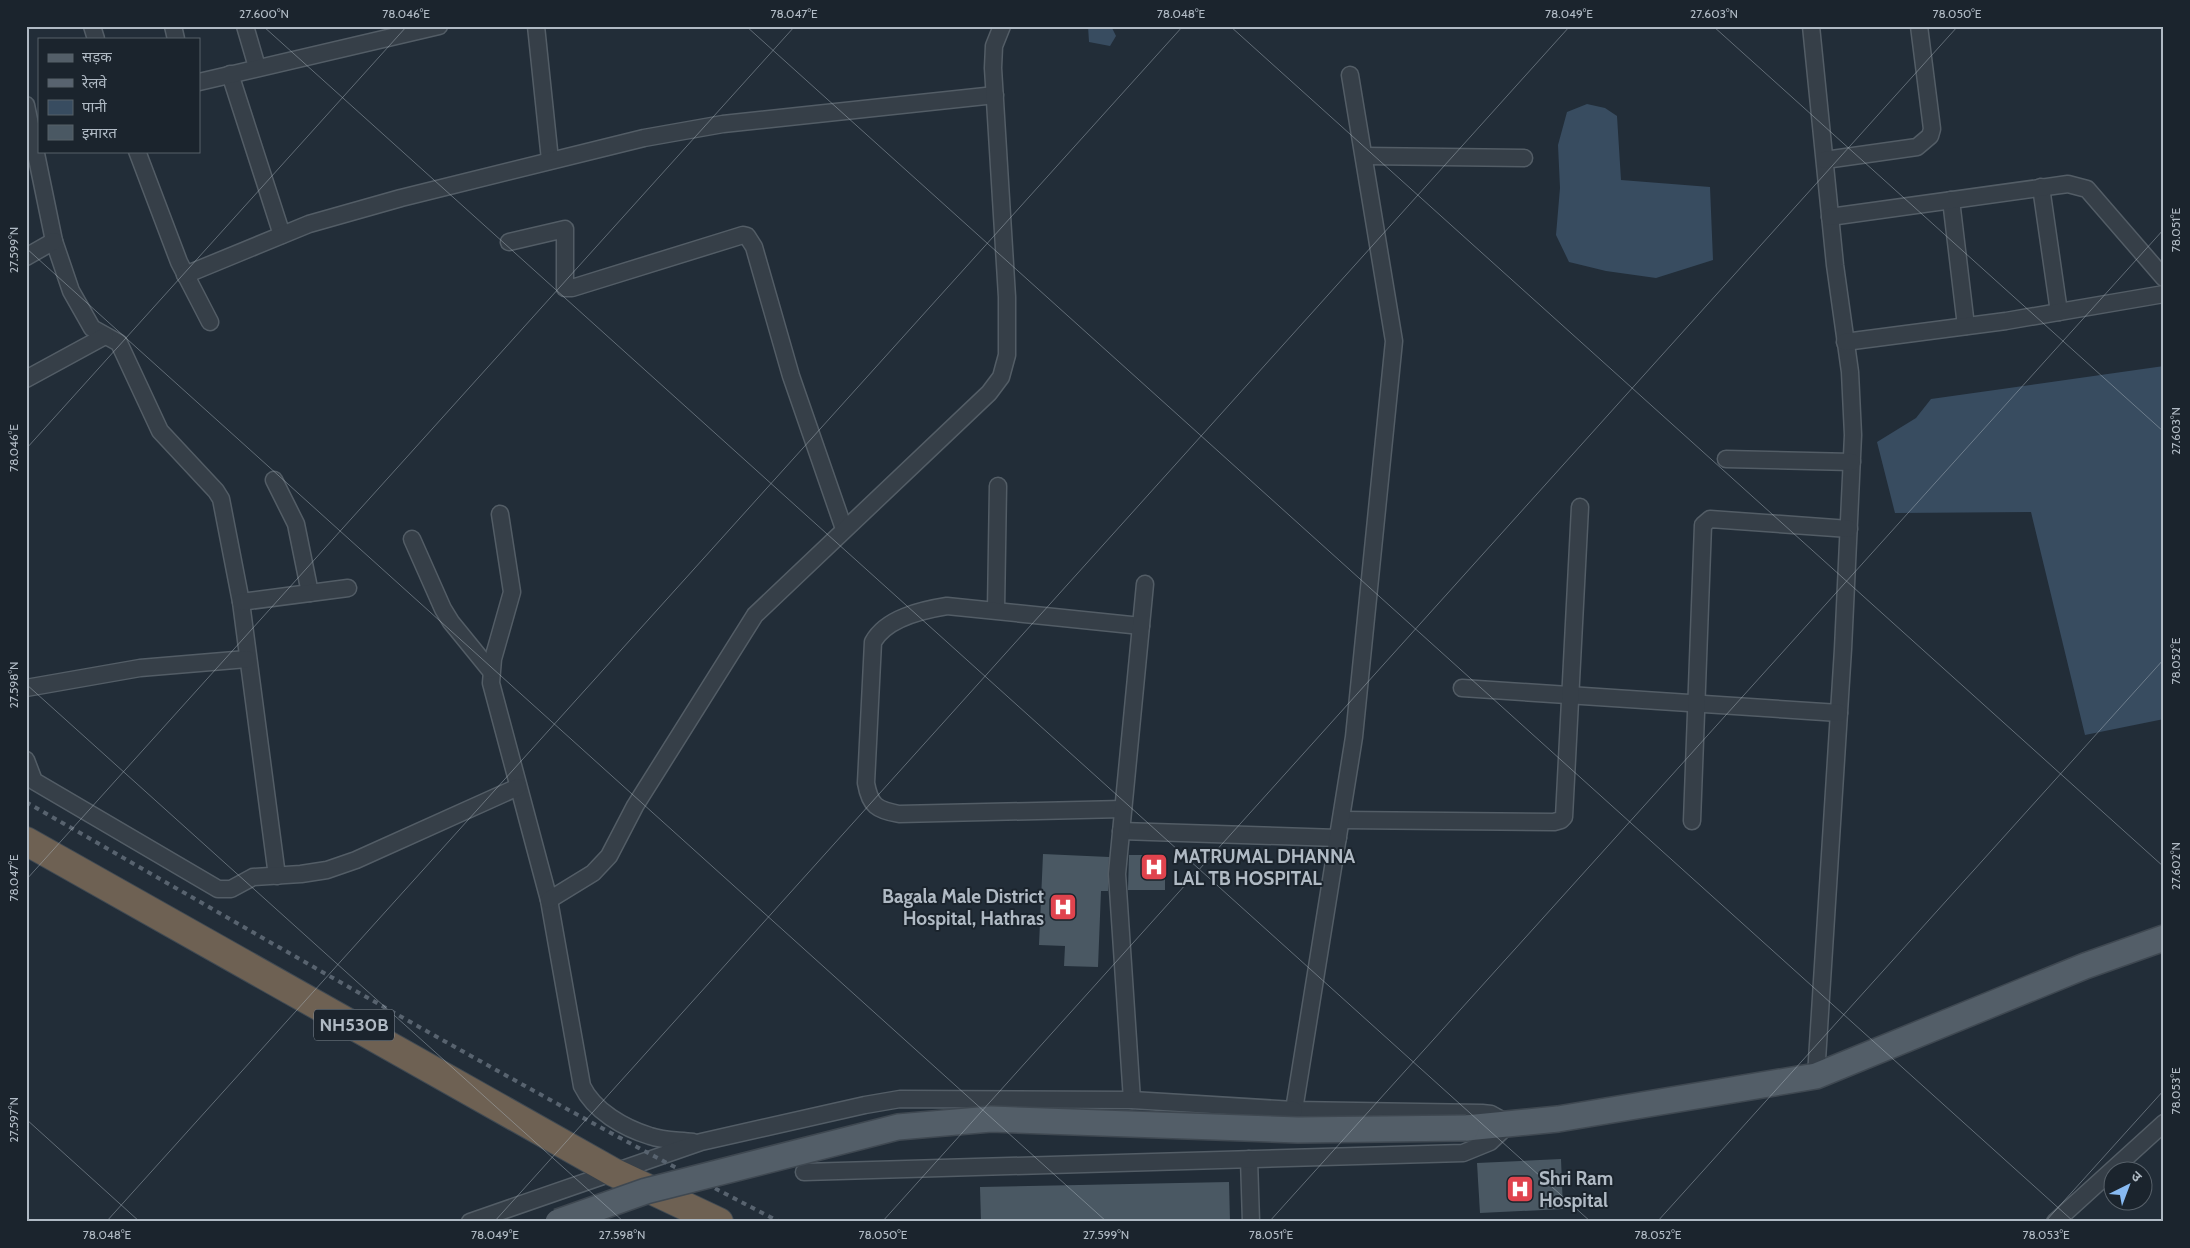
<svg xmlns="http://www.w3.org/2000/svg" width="2190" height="1248" font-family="Cabin,'Noto Sans Devanagari',sans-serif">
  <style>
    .water { fill: #384c60 }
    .building { fill: #4a5863 }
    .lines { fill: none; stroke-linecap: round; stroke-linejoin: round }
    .street-casing { stroke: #535d66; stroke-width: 19 }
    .primary-casing { stroke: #3f4851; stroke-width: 28 }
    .highway-casing { stroke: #404a53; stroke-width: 30 }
    .street { stroke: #363f48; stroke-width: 16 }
    .primary { stroke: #535e68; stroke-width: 25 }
    .highway { stroke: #6e6153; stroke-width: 28 }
    .rail { stroke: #58636f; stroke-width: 4; stroke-dasharray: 5 5; stroke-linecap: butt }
    .primary-bridge-casing { stroke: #3f4851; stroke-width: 28; stroke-linecap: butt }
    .primary-bridge { stroke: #535e68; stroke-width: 25 }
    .ticks { fill: none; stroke: #b0bac4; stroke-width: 1; stroke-opacity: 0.45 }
    .labels { text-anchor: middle; stroke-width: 4; stroke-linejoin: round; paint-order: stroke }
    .shield { fill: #1b242d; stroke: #838d97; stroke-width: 1 }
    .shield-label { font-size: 18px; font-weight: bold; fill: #b0bac4 }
    .poi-label { font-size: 19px; font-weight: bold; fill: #b0bac4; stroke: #1b242d; text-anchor: start }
    .neatline { fill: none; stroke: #b0bac4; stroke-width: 2 }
    .ticks-label { font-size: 12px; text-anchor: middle; fill: #b0bac4 }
  </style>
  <rect width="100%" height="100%" fill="#222d38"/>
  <g class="water">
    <path d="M1088,26H1111L1116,36L1110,46L1089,42Z"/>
    <path d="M1587,104L1605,108L1617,116L1621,180L1710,187L1713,260L1656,278L1606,271L1569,262L1556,235L1560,188L1558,145L1567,112Z"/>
    <path d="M2164,366V719L2085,735L2031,512L1895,513L1877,442L1916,418L1931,399Z"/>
  </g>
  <g class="building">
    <path d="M1043,854L1109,857L1108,891H1101L1098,967L1064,966L1065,946L1039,945Z"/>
    <path d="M1129,855H1165V890H1128Z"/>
    <path d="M1561,1159L1563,1209L1480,1213L1477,1163Z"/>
    <path d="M1229,1182L1230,1222H981L980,1187Z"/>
  </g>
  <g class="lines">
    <g class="street-casing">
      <g id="street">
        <path d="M92,26L96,39"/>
        <path d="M173,26L176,39"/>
        <path d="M245,26L257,67"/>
        <path d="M536,26L550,160"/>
        <path d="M1811,26L1835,265L1850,372L1853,435L1843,649L1816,1076"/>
        <path d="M230,74L282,235"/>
        <path d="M199,82L439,26"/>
        <path d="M26,105L54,241L71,291L92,328L119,343L160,431L216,491L221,499L241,602L277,876"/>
        <path d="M137,151L179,262L210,322"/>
        <path d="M1365,156L1524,158"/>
        <path d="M1825,160L1917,147L1930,136L1932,129L1919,26"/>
        <path d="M2041,187L2059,312"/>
        <path d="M1951,200L1966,326"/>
        <path d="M1830,217L2068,184L2087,189L2164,278"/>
        <path d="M509,242L565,229V288H572L743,235L747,236L754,247L791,376L844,529"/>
        <path d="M26,257L54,241"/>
        <path d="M185,275L309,224L401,198L644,138L723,124L995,95"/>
        <path d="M1845,342L2006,321L2164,294"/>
        <path d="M26,379L105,336"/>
        <path d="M1726,459L1852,462"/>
        <path d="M274,480L296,524L310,593"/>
        <path d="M500,514L512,592L493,659L491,683L549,900L582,1086C594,1111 624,1128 650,1136C664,1141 679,1140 693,1142"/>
        <path d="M412,539L443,609L451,622L490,670"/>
        <path d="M241,602L348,588"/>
        <path d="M996,610L998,486"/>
        <path d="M26,688L140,668L247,659"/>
        <path d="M1462,688L1839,713"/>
        <path d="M26,760L34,781L218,889H231L253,877L301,874L327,870L356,860L518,787"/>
        <path d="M1123,809L899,814C877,810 870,806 866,783L873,642C886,618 922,610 947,606L1141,626"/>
        <path d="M1341,820L1554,822L1561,820L1564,817L1580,507"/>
        <path d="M1692,821L1703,525L1710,519L1849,529"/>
        <path d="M1121,831L1338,838"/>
        <path d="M549,900L593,873L609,856L635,806L755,615L989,393L1001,377L1007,355V297L993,68L994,46L1002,26"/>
        <path d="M1132,1100L1117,874L1145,584"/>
        <path d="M1249,1159L1251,1222"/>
        <path d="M804,1172L1463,1153L1490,1142L1509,1124L1491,1114L1482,1113L1294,1110L1354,737L1394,341L1350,75"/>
        <path d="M470,1222L701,1142L865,1105L900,1099L1132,1100L1294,1110"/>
        <path d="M2055,1222L2164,1123"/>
      </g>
    </g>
    <g class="primary-casing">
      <path id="primary" d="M1466,1128L1558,1119L1816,1076L2085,966L2164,938"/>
    </g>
    <g class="highway-casing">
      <path id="highway" d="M26,841L613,1172L719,1222"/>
    </g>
    <use href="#street" class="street"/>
    <use href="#primary" class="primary"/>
    <use href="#highway" class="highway"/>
    <path class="rail" d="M26,802C276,945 524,1091 780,1222"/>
    <g class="primary-bridge-casing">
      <path id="primary-bridge" d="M558,1222L646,1191L898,1127L991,1119L1298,1130L1466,1128"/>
    </g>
    <use href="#primary-bridge" class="primary-bridge"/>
  </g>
  <path class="ticks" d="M263,26L1591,1222M746,26L2074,1222M1230,26L2164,867M1713,26L2164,432M26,248L1107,1222M26,449L407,26M26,684L624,1222M26,880L795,26M26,1119L140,1222M106,1222L1183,26M494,1222L1570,26M882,1222L1958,26M1269,1222L2164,229M1657,1222L2164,659M2045,1222L2164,1090"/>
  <defs>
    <g id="hospital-square" transform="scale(1.4375)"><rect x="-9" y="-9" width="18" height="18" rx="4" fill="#e0444e" stroke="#1b242d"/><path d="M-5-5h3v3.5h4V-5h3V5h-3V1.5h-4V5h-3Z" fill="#fff"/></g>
  </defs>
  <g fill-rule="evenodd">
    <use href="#hospital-square" x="1154" y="867"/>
    <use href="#hospital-square" x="1063" y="907"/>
    <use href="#hospital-square" x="1520" y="1189"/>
  </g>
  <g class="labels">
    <rect class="shield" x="314" y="1009.5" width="80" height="31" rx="4"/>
    <g class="shield-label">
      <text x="354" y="1031">NH530B</text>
    </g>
    <g class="poi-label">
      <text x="1173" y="863">MATRUMAL DHANNA<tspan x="1173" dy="22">LAL TB HOSPITAL</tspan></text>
      <text x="1044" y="903" text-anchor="end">Bagala Male District<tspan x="1044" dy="22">Hospital, Hathras</tspan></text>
      <text x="1539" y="1185">Shri Ram<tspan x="1539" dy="22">Hospital</tspan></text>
    </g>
  </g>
  <rect width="2190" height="1248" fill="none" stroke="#1b242d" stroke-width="55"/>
  <rect x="38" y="38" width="162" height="115" fill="#1b242d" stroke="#576069"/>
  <rect x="48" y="54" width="25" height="8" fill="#535e68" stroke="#576069"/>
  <text x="82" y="62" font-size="15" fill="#b0bac4">सड़क</text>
  <rect x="48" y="79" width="25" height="8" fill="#58636f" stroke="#576069"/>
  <text x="82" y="88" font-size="15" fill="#b0bac4">रेलवे</text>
  <rect x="48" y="100" width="25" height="15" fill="#384c60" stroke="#576069"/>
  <text x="82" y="112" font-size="15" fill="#b0bac4">पानी</text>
  <rect x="48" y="125" width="25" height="15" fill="#4a5863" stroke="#576069"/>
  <text x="82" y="138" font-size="15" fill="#b0bac4">इमारत</text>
  <g transform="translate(2128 1186) rotate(42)"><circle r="24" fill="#1b242d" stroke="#576069"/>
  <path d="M0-4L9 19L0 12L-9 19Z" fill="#88baf2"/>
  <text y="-8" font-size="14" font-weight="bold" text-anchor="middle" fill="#b0bac4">उ</text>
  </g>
  <rect x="28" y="28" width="2134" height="1192" class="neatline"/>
  <g class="ticks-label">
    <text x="264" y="18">27.600°N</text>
    <text x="406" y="18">78.046°E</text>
    <text x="794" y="18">78.047°E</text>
    <text x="1181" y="18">78.048°E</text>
    <text x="1569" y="18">78.049°E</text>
    <text x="1714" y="18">27.603°N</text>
    <text x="1957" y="18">78.050°E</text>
    <text transform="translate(2176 230) rotate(-90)" y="4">78.051°E</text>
    <text transform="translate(14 250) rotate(-90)" y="4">27.599°N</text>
    <text transform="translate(2176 431) rotate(-90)" y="4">27.603°N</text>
    <text transform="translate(14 448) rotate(-90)" y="4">78.046°E</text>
    <text transform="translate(2176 661) rotate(-90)" y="4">78.052°E</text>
    <text transform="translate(14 685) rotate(-90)" y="4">27.598°N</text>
    <text transform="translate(2176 866) rotate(-90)" y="4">27.602°N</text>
    <text transform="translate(14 878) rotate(-90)" y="4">78.047°E</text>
    <text transform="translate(2176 1091) rotate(-90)" y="4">78.053°E</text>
    <text transform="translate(14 1120) rotate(-90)" y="4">27.597°N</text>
    <text x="107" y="1239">78.048°E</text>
    <text x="495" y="1239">78.049°E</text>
    <text x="622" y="1239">27.598°N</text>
    <text x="883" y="1239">78.050°E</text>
    <text x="1106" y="1239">27.599°N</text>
    <text x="1271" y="1239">78.051°E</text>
    <text x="1658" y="1239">78.052°E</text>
    <text x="2046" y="1239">78.053°E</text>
  </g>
</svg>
